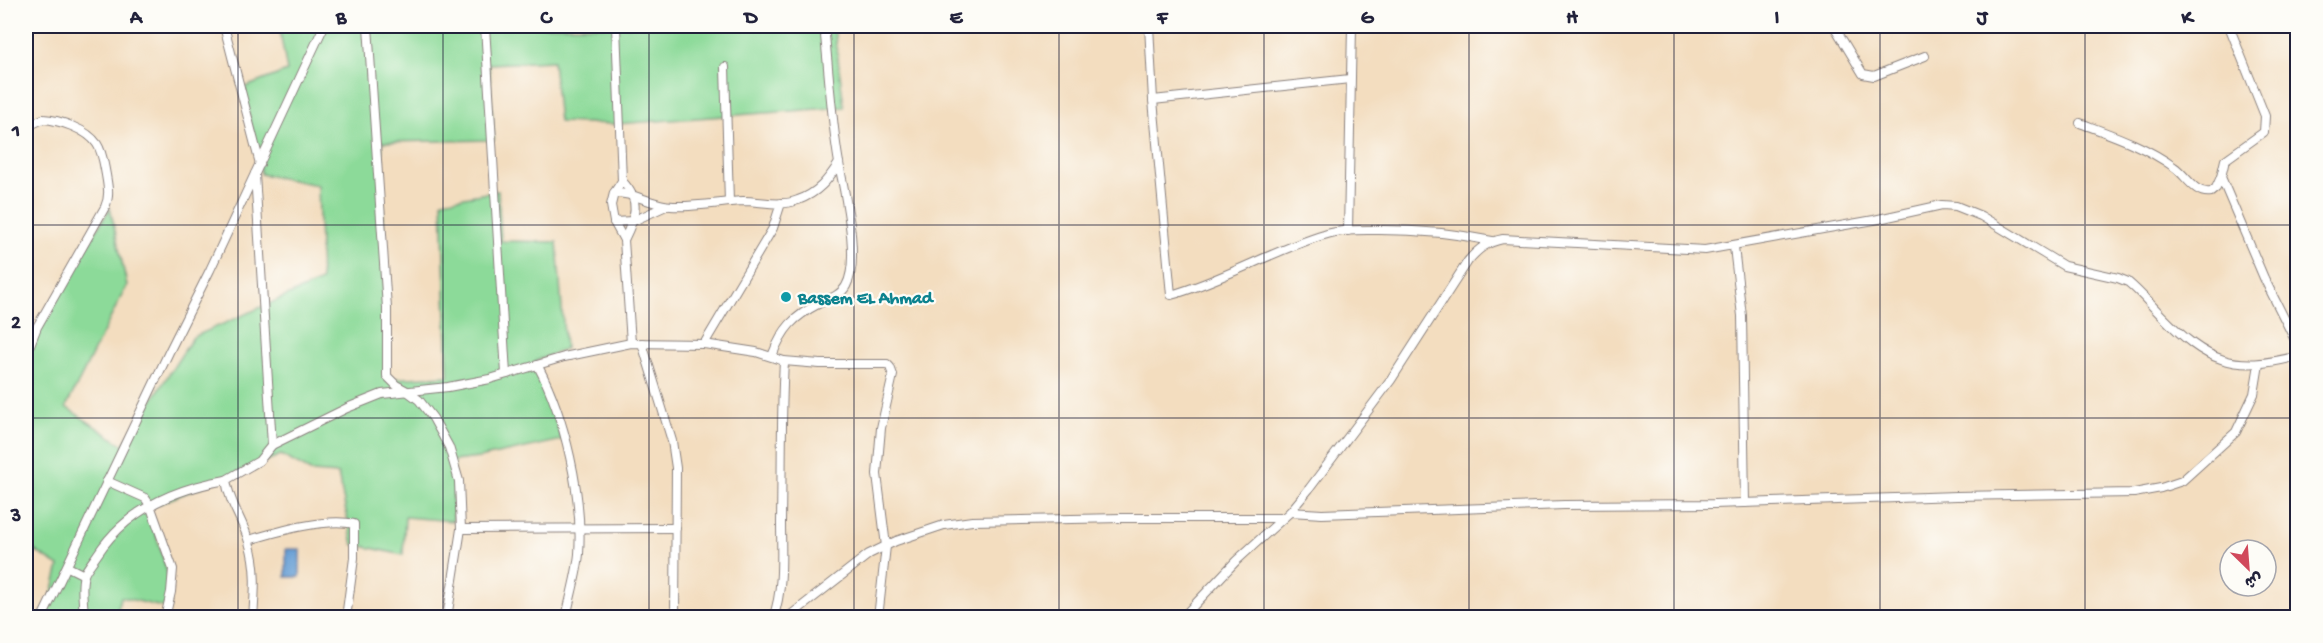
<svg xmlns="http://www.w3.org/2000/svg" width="2323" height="643" font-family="'Gochi Hand','Playpen Sans Arabic',sans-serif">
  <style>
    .green { fill: #8cda99; stroke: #577e6a; stroke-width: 1.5 }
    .water { fill: #669ed4; stroke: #446088; stroke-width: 1.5 }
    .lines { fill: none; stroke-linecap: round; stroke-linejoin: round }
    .minor-casing { stroke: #8a807d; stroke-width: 10 }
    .minor { stroke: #fff; stroke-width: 8 }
    .grid { fill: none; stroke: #22223b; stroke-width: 1.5; stroke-opacity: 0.55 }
    .culture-dot { fill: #0f9aa8; stroke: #fdfcf7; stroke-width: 2 }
    .labels { text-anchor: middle; stroke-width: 4.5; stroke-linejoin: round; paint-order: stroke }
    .culture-label { font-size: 18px; font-weight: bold; fill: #0d838f; stroke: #fdfcf7; text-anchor: start }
    .neatline { fill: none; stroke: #22223b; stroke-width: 2 }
    .grid-label { font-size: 20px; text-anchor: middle; font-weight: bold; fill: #22223b }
  </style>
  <rect width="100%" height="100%" fill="#fdfcf7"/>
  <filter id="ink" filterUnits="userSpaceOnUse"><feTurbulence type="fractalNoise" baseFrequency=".0167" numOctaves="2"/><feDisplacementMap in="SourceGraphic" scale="12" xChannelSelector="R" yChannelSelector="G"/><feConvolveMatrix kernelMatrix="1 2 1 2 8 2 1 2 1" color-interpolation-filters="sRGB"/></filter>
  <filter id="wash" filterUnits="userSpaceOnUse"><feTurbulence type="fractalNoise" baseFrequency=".008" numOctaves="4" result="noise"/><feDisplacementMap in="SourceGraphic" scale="24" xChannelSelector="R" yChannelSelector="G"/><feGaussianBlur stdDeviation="1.35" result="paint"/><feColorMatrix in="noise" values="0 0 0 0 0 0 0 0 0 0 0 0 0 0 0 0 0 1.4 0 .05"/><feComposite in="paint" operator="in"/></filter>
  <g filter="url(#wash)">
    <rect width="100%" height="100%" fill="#f3ddbf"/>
    <path class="green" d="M279,26H834L844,107L616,124L559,122L553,61L489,64L494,140L382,142L386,379L448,376L442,201L498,191L501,241L557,242L565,349L536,361L562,440L479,458L454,461L453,521L405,517L403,555L353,544L338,474L312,472L281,455L148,508L168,575L170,609L121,597L116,617H46L59,566L26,545V348L110,208L127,285L66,407L123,445L193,337L321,281L318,185L261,174L243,88L287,71Z"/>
    <rect class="water" x="286" y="549" width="14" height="28"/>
  </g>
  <g filter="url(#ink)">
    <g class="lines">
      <g class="minor-casing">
        <g id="minor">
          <path d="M224,26L260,164"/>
          <path d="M368,26L387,308V376L396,385L407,391L419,400L433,418L449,447L459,481L461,529L447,618"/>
          <path d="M485,26L506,374"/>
          <path d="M616,26L622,181L614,193L611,205L614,222L624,240L631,343"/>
          <path d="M1149,26L1153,100L1171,295C1224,280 1271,251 1324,235C1342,229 1360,230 1379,230C1417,230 1454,233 1492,241"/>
          <path d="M1834,26L1863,74L1874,76L1925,56"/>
          <path d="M2229,26L2265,116L2264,132L2225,160L2221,177L2264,278L2298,346"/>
          <path d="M725,67L729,202"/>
          <path d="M1153,100L1350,79"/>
          <path d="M2080,123C2112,135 2145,146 2174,167C2186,175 2195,195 2211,192L2216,188L2221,177"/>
          <path d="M26,135L30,125L43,119C59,120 87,129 97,144C103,153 104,165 106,175C108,187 110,196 105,207L37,327L26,355"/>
          <path d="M622,181C642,201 635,218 624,240"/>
          <path d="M614,193C631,192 647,202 664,205C683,209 722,202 743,201C761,201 781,207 798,200C818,193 828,180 839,163"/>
          <path d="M614,222L633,221L666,206"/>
          <path d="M1348,231L1352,26"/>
          <path d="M1734,247L1742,316L1745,503"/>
          <path d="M642,343L672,441L676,468L675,618"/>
          <path d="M704,344L773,228L781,203"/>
          <path d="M772,356C783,328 793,317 820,303C829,299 841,295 846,286C861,260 844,192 839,163C831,118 829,71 824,26"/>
          <path d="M26,365L27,369L26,374"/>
          <path d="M538,366C565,417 583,496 579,554C577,575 570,597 566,618"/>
          <path d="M272,445L347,408L382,394L448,387L490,379L564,357L631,343L704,344L756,352L784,361L820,364H887L890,367L893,375L881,428L877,474L886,546L878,618"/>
          <path d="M107,481L145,498L150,505L173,569L171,592L165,618"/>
          <path d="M1290,512L1322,514L1564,505L1714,504L1957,496L2134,493L2161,488L2182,481L2236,432L2254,394L2259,364"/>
          <path d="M461,529L676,528"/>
          <path d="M249,540C276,532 327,517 354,524V558L346,618"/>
          <path d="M68,567L84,575"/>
          <path d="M42,618L169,352L210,270L324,26"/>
          <path d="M84,618C84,605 80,588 84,575C86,569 93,561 97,555C126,510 174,489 226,480"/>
          <path d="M253,618C255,592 257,567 249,542C243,520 229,503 226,480L259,461L272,445L255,174"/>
          <path d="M773,618C784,588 781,552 781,522C782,468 781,414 784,361"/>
          <path d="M787,618L869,554L896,541L944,525L972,521L1122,518H1283"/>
          <path d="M1182,618L1236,561L1290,512L1309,489L1391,380L1468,261C1478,249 1487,242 1503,239L1705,250L1874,220L1942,205L1956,206L1981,216L2064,266L2118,278L2128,282C2140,292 2150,304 2161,315C2207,362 2233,373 2298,356"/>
        </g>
      </g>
      <use href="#minor" class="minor"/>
    </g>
  </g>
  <path class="grid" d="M238,26V618M443,26V618M649,26V618M854,26V618M1059,26V618M1264,26V618M1469,26V618M1674,26V618M1880,26V618M2085,26V618M26,225H2298M26,418H2298"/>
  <circle class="culture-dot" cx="786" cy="297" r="6"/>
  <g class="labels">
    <g class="culture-label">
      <text x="798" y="303">Bassem EL Ahmad</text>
    </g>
  </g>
  <rect width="2323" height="643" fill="none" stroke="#fdfcf7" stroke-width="66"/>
  <g transform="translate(2248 568) rotate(155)"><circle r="28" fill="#fdfcf7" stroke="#a5a5ac" stroke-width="1.5"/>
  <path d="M0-4.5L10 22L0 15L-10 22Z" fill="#d1495b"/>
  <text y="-9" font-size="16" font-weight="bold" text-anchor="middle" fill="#22223b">ش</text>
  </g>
  <rect x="33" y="33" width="2257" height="577" class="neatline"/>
  <g class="grid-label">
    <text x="136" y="23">A</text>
    <text x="341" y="23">B</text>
    <text x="546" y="23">C</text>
    <text x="751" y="23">D</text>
    <text x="956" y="23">E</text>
    <text x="1162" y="23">F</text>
    <text x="1367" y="23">G</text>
    <text x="1572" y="23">H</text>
    <text x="1777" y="23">I</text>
    <text x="1982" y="23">J</text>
    <text x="2187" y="23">K</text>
    <text x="16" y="136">1</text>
    <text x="16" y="328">2</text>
    <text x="16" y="521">3</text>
  </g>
</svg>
